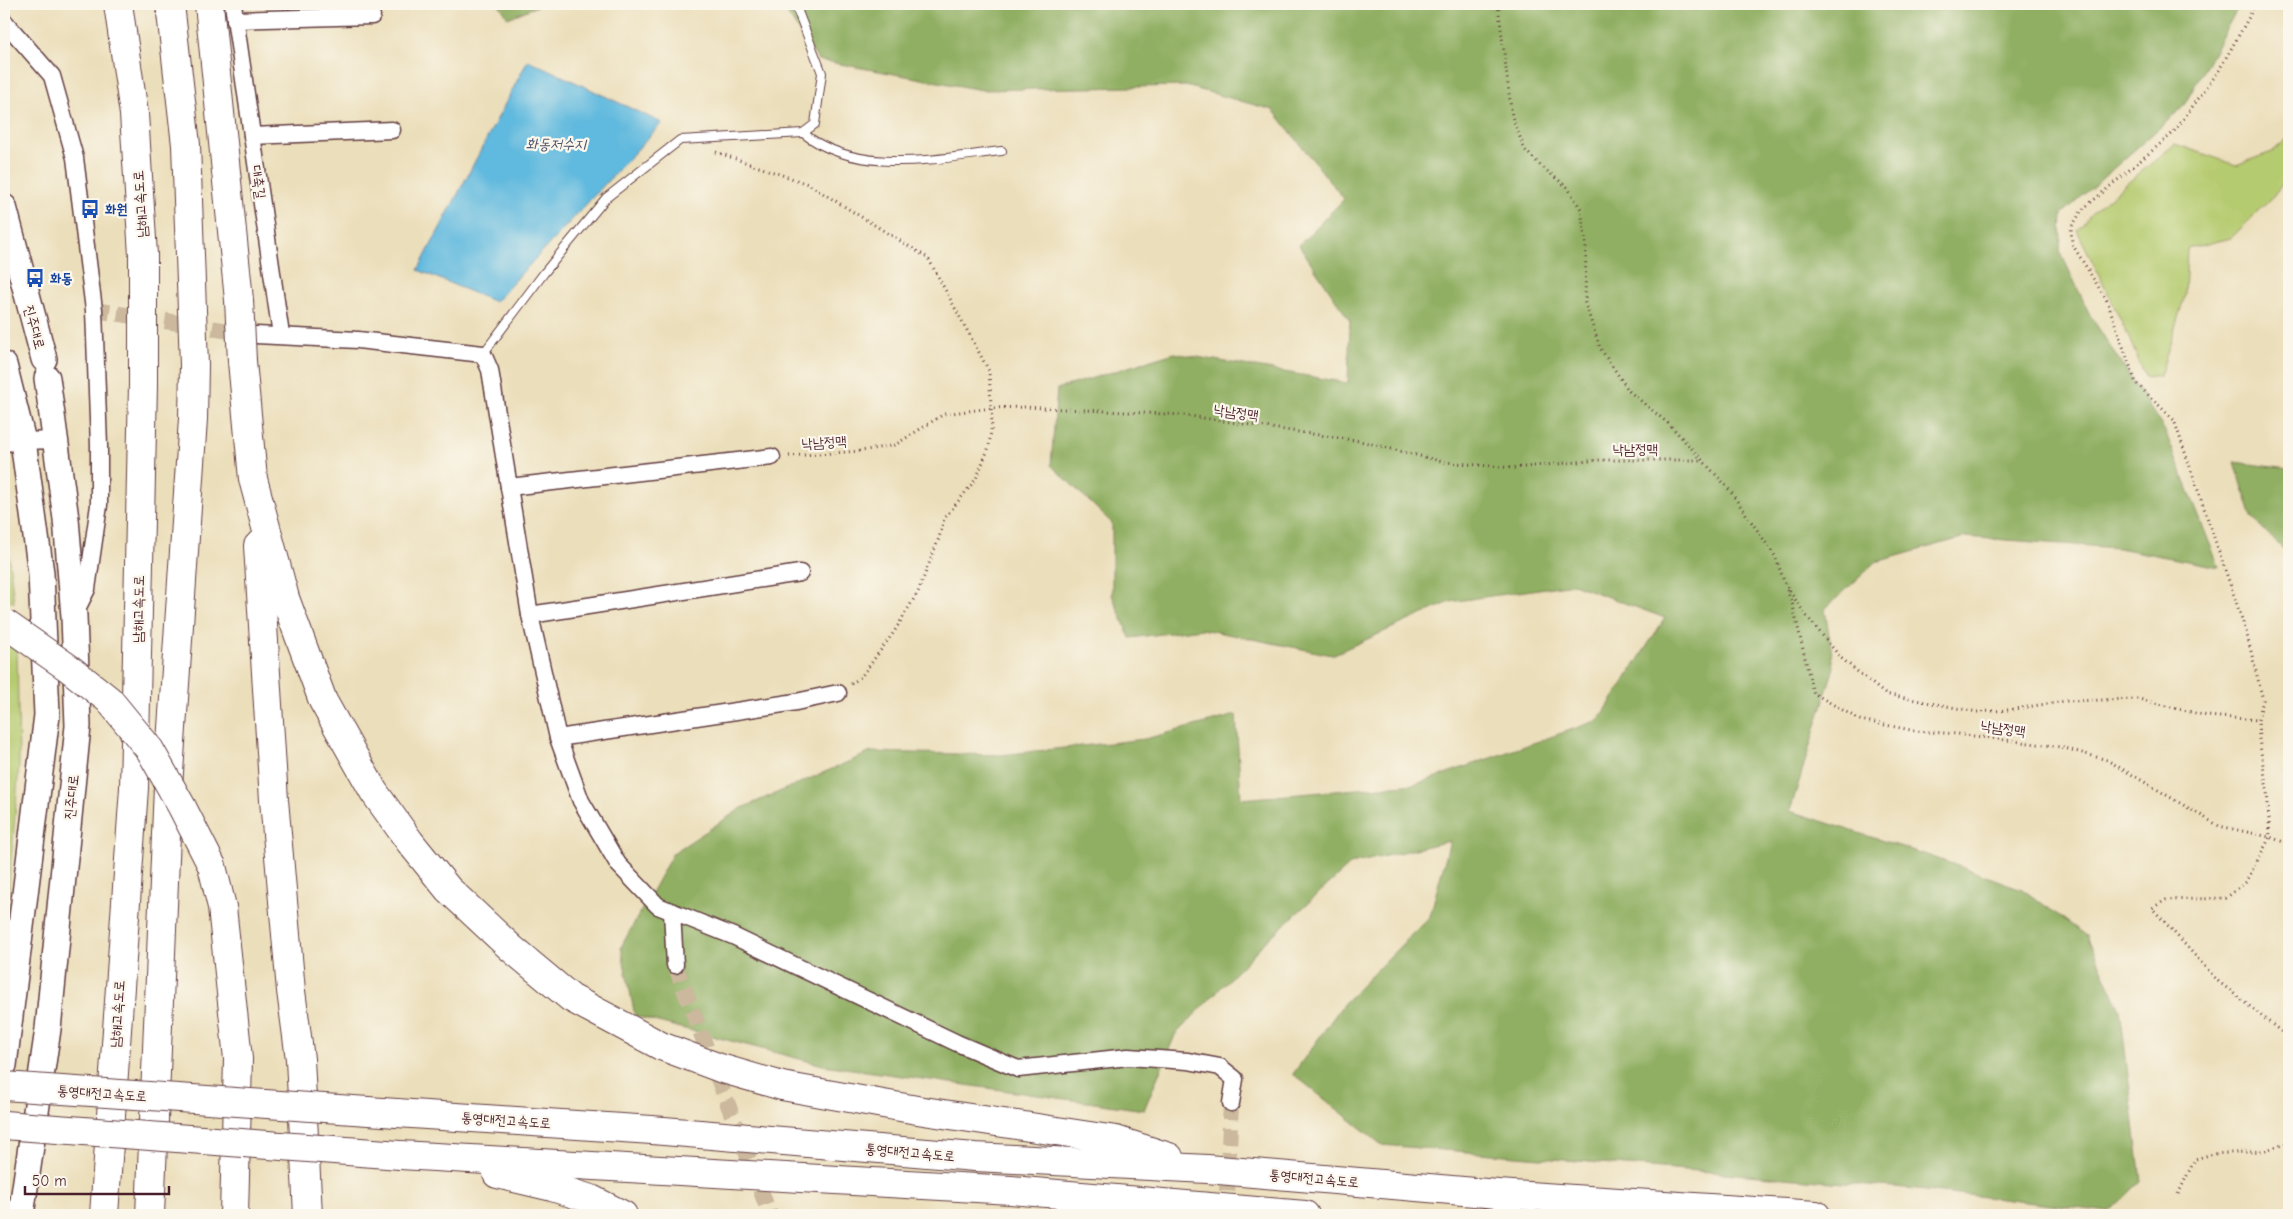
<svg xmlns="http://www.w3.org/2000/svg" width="2293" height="1219" font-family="'Comic Neue','Poor Story',sans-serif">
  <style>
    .green { fill: #b5cb70; stroke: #80754e }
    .forest { fill: #90af62; stroke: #6d6746 }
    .water { fill: #60b9de; stroke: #556c84 }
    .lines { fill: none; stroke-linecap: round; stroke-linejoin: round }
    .street-tunnel { stroke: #cbb89d; stroke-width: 16; stroke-dasharray: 16 8; stroke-linecap: butt }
    .lane-casing { stroke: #623c40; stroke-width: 10 }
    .street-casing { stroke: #623c40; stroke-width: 19 }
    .primary-casing { stroke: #623c40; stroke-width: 28 }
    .highway-casing { stroke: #623c40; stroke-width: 30 }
    .path { stroke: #623c40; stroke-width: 3; stroke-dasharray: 1 4; stroke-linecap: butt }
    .lane { stroke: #fff; stroke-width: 8 }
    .street { stroke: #fff; stroke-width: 16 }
    .primary { stroke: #fff; stroke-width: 25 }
    .highway { stroke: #fff; stroke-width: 28 }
    .highway-bridge-casing { stroke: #623c40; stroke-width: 30; stroke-linecap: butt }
    .highway-bridge { stroke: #fff; stroke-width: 28 }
    .labels { text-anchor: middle; stroke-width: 4.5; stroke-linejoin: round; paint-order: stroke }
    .street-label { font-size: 14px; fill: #4a1f2b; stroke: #fbf7ec }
    .transit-label { font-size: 14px; font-weight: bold; fill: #164399; stroke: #fbf7ec; text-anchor: start }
    .water-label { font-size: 15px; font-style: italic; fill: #52556a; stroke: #fbf7ec }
  </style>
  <rect width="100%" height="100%" fill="#fbf7ec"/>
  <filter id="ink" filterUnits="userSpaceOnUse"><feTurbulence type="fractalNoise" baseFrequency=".02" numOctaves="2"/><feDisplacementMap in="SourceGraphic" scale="10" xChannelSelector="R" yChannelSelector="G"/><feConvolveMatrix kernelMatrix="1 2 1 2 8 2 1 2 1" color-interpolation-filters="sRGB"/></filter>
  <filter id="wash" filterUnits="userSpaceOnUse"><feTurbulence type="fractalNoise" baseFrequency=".0096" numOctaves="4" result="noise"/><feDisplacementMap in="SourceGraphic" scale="20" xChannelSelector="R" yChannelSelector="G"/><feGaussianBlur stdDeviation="1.12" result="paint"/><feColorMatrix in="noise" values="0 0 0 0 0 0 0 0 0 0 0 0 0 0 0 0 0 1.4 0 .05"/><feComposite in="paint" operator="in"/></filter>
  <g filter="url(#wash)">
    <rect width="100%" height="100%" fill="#ebdeba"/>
    <g class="green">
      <path d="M2289,137V176L2269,201L2231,238L2187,249L2185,295L2160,376L2146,378L2122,322L2077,230L2092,212L2175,144L2236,165L2272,152Z"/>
      <path d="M4,515L14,603L4,597Z"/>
      <path d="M4,634L17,643L19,765L4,951Z"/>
    </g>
    <g class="forest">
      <path d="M499,4H542L508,18Z"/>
      <path d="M781,4H2240L2183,107L2062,214L2060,251L2090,315L2165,431L2219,567L2118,548L1965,537L1876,562L1825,609L1834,667L1790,811L1927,855L2022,889L2087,936L2120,1009L2141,1181L2109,1212L1917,1189L1382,1145L1293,1074L1344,1003L1430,916L1450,841L1351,864L1263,944L1175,1035L1144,1110L823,1065L635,1016L621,947L673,853L742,808L871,752L1001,755L1145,739L1236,715L1241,799L1416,784L1599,720L1665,618L1573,584L1450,602L1332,655L1202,629L1130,638L1112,595V523L1051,465L1057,389L1174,353L1348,383L1350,321L1299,245L1344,199L1273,110L1186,86L982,90L818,60Z"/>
      <path d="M2235,462L2289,469V555L2252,518Z"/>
    </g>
    <path class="water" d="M528,60L662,123L495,302L418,270Z"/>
  </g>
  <g filter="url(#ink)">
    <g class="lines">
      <g class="street-tunnel">
        <path d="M94,310L249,334"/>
        <path d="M675,965L770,1215"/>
        <path d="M1226,1215L1231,1103"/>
      </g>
      <g class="lane-casing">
        <g id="lane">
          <path d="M803,133C858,177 939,158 1002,151"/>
          <path d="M483,354L544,273L606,198L680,140L803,133L815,124L822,73L795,4"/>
        </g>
      </g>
      <g class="street-casing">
        <g id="street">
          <path d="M233,4L281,335"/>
          <path d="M235,20L372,16"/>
          <path d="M4,21L52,76L75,158L94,310L99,446V505L87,589L75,613"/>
          <path d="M252,136L392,130"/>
          <path d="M256,335L358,340L483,354L490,370L509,487L772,457"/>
          <path d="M4,443L23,441L55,440"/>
          <path d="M509,487L530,615L558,738L796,702L838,693"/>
          <path d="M530,615L800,573"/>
          <path d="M558,738L581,801L618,864L658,906L733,936L957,1043L1018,1069L1128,1057L1188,1061L1220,1067L1235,1079L1231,1103"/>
          <path d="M672,912L675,965"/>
        </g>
      </g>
      <g class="primary-casing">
        <g id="primary">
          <path d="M4,207L44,359"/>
          <path d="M4,365L23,441L41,573L47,715L4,1065"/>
          <path d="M21,1215L48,1029L78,726L74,616L66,519L47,378"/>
        </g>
      </g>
      <g class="highway-casing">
        <g id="highway">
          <path d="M209,4L239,300"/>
          <path d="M242,361L253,479L285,598L323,701L374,792L410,842L448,889L511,948L571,998L661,1046L720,1068L782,1086L917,1110L1116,1140L1169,1157"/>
          <path d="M258,546L274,800L291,991L300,1059L308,1215"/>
          <path d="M212,866L222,907L238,1059L234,1215"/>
          <path d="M397,1113L652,1130L975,1157L1207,1169L1498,1194L1816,1215"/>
          <path d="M400,1155L1011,1190L1305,1215"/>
          <path d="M497,1174L552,1187L591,1199L623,1215"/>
          <path d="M104,1215L134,788L143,385V255L134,114L118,4"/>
          <path d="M150,1215L168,787L193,419L194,365L186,145L170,4"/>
        </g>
      </g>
      <g class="path">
        <path d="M1498,4L1512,117L1525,150L1541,166L1567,187L1581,209L1586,245L1585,303L1600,348L1629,391L1670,425L1728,488L1775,556L1785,584L1805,614L1841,658L1885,694L1977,712L2008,710L2065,701L2139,699L2207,716L2258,720"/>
        <path d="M2255,4L2248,19L2218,72L2173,133L2082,210L2071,228L2072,244L2107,301L2136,383L2174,420L2246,631L2263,700L2258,720L2259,739L2267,790L2270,837L2246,882L2226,898L2166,900L2152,908L2218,981L2289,1038"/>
        <path d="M716,152L808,184L928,258L989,371L992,422L989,447L976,479L944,519L939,538L918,592L894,632L861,677L851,684"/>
        <path d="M789,456L861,451L895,445L944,414L992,408L1026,407L1183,415L1360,441L1444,462L1513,468L1600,460H1702"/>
        <path d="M1787,590L1793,606L1813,693L1860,720L1916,731L1958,734L2061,747L2107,760L2219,826L2270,837L2289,844"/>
        <path d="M2178,1194L2195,1159L2213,1154L2262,1151L2289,1143"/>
      </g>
      <use href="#lane" class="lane"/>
      <use href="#street" class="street"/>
      <use href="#primary" class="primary"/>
      <use href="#highway" class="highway"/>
      <g class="highway-bridge-casing">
        <g id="highway-bridge">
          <path d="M239,300L242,361"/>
          <path d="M4,623L70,669L109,700L150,750L182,807L212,866"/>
          <path d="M4,1086L397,1113"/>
          <path d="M4,1125L400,1155"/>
        </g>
      </g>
      <use href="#highway-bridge" class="highway-bridge"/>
    </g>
  </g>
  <defs>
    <g id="bus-bare" transform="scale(1.5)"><path d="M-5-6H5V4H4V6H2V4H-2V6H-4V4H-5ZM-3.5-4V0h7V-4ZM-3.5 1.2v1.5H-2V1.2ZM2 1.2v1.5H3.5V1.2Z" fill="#1a4fb4" stroke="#fbf7ec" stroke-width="2.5" paint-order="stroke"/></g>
  </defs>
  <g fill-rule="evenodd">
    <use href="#bus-bare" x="90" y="209"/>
    <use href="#bus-bare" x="35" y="278"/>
  </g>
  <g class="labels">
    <g class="street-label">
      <text transform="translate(259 182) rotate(82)" y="5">대축길</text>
      <text transform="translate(140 204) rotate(-94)" y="5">남해고속도로</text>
      <text transform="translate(35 327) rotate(75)" y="5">진주대로</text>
      <text transform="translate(1236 412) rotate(8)" y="5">낙남정맥</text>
      <text transform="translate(824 442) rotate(-4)" y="5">낙남정맥</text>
      <text x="1635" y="454">낙남정맥</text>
      <text transform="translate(138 609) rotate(-89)" y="5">남해고속도로</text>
      <text transform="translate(2003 728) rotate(8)" y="5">낙남정맥</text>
      <text transform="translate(71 797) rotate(-84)" y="5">진주대로</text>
      <text transform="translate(117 1014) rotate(-86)" y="5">남해고속도로</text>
      <text transform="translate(102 1093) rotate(4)" y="5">통영대전고속도로</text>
      <text transform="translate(506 1120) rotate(4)" y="5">통영대전고속도로</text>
      <text transform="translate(910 1152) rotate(5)" y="5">통영대전고속도로</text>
      <text transform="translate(1314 1178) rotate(5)" y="5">통영대전고속도로</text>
    </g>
    <g class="transit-label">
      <text x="105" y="214">화원</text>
      <text x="50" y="283">화동</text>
    </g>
    <g class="water-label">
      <text x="556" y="149">화동저수지</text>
    </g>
  </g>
  <rect width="2293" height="1219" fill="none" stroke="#fbf7ec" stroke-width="20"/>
  <path d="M25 1186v8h144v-8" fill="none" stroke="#4a1f2b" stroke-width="2.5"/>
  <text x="32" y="1186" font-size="15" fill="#4a1f2b" stroke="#fbf7ec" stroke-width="4" paint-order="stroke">50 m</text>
</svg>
